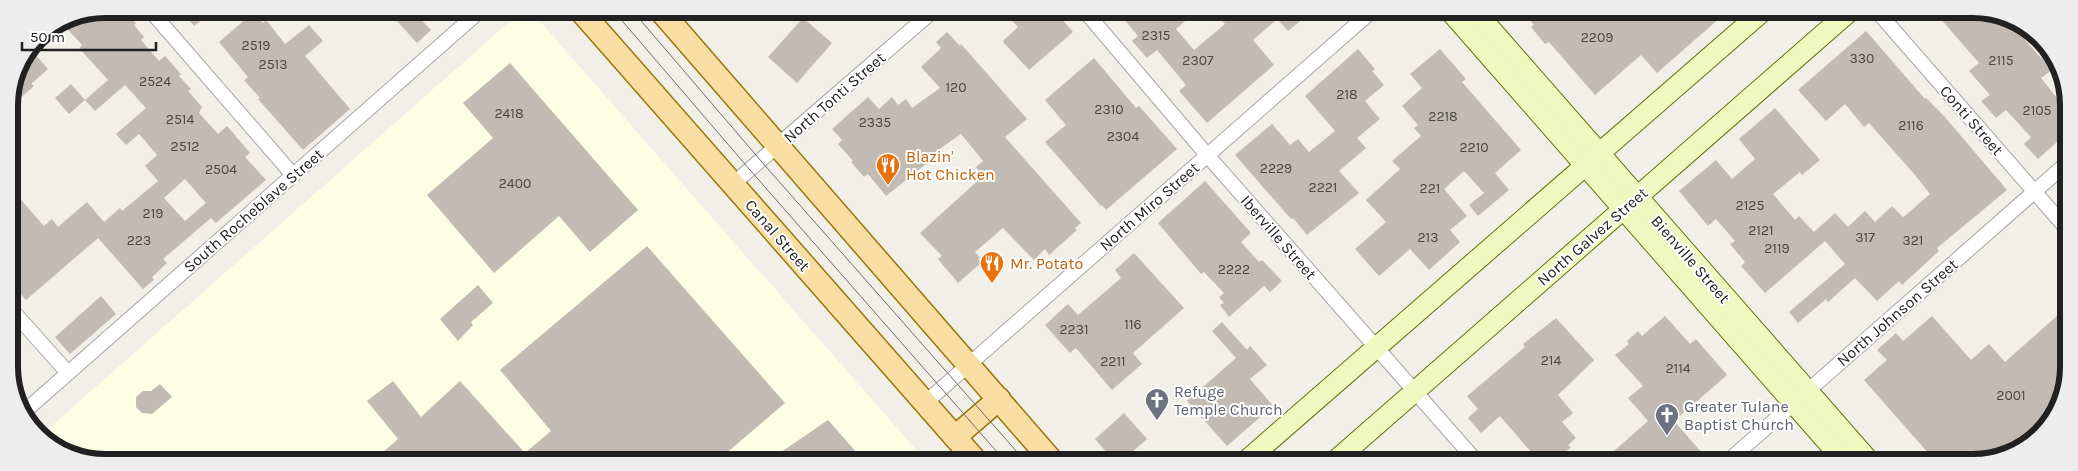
<svg xmlns="http://www.w3.org/2000/svg" width="2078" height="471" font-family="Karla,sans-serif">
  <style>
    .education { fill: #fbfee3 }
    .building { fill: #c1bbb4; fill-rule: evenodd }
    .lines { fill: none; stroke-linecap: round; stroke-linejoin: round }
    .street-casing { stroke: #a5a5a5; stroke-width: 16 }
    .secondary-casing { stroke: #5e7609; stroke-width: 22 }
    .primary-casing { stroke: #987805; stroke-width: 25 }
    .street { stroke: #fff; stroke-width: 14 }
    .secondary { stroke: #eef8bf; stroke-width: 20 }
    .primary { stroke: #f9dea4; stroke-width: 22 }
    .tram { stroke: #6f6f6f; stroke-width: 1 }
    .labels { text-anchor: middle; stroke-width: 4; stroke-linejoin: round; paint-order: stroke }
    .number-label { font-size: 14px; fill: #494846 }
    .street-label { font-size: 16px; fill: #212121; stroke: #fff }
    .food-label { font-size: 16px; fill: #c56008; stroke: #fff; text-anchor: start }
    .worship-label { font-size: 16px; fill: #5b616d; stroke: #fff; text-anchor: start }
    .rim { fill: none; stroke: #212121; stroke-width: 6 }
  </style>
  <rect width="100%" height="100%" fill="#f1efe8"/>
  <path class="education" d="M524,9H529L926,461L86,460L40,436Z"/>
  <g class="building">
    <path d="M105,9H123L136,23L134,25L144,37L141,40L159,61L165,56L181,74L179,76L191,89L188,91L202,107L199,113L218,134L227,126L250,153L245,157L266,180L216,223L211,218L163,259L167,263L152,277L154,280L143,289L98,238L26,300L12,284L19,278L10,267L9,186L44,226L52,219L58,227L87,202L104,222L120,208L122,211L158,181L145,166L157,155L139,134L126,145L116,134L146,108L125,85L95,111L85,100L108,80L79,48L82,45L60,21L68,16ZM185,179L206,203L185,221L164,198Z"/>
    <path d="M180,9H215L194,26Z"/>
    <path d="M386,9H411L431,30L417,43Z"/>
    <path d="M1002,10H1054L1073,32L1029,70L1004,43L1003,41L1018,27Z"/>
    <path d="M1116,10H1198L1176,29L1194,50L1225,24L1213,10H1314L1288,31L1277,19L1253,40L1274,65L1207,123L1179,91L1186,85L1157,50L1147,58L1132,41L1138,36Z"/>
    <path d="M1521,10H1582L1592,21L1605,10H1729L1657,73L1641,55L1595,95L1549,42L1545,44L1531,27L1534,25Z"/>
    <path d="M1933,10L1992,11L2006,18L2041,58L2049,51L2057,66L2041,78L2061,103L2057,106L2067,117V133L2038,159L2024,144L2031,137L2006,110L1996,118L1981,101L1990,95L1969,71L1979,63Z"/>
    <path d="M254,12L263,23L266,20L285,44L309,25L323,41L305,56L350,109L303,150L258,99L260,98L244,80L248,77L219,42Z"/>
    <path d="M803,18L832,43L797,83L768,57Z"/>
    <path d="M1866,31L1925,99L1926,98L1944,116L2007,190L1937,248L1939,251L1902,285L1899,281L1877,301L1855,278L1828,302L1826,299L1798,323L1789,312L1845,264L1825,241L1765,293L1741,266L1745,262L1730,244L1735,241L1716,219L1708,226L1679,191L1716,160L1732,179L1755,159L1739,139L1775,108L1820,160L1802,175L1800,172L1773,194L1795,220L1799,216L1814,232L1835,213L1848,227L1865,211L1875,222L1892,206L1903,217L1906,215L1930,194L1915,175L1869,123L1864,127L1845,104L1826,121L1798,90Z"/>
    <path d="M947,32L960,46L961,44L1027,119L1005,137L1081,223L1075,228L1077,230L1049,255L1045,249L1034,260L1003,228L975,252L980,258L978,259L981,263L958,283L938,259L942,256L920,233L983,176L976,167L983,161L961,134L934,153L936,156L886,196L868,174L864,177L851,162L853,161L838,144L842,140L832,129L868,97L879,109L892,97L898,105L906,99L912,108L940,88L921,67L941,48L936,42Z"/>
    <path d="M1358,49L1375,69L1372,71L1384,85L1365,101L1380,119L1357,138L1366,148L1339,171L1359,193L1307,235L1293,218L1291,219L1235,155L1272,124L1290,145L1298,139L1309,152L1335,131L1305,96Z"/>
    <path d="M1440,49L1466,79L1462,82L1521,150L1495,173L1509,190L1478,216L1469,205L1484,193L1464,171L1444,189L1467,216L1450,230L1460,242L1429,270L1410,249L1379,276L1355,249L1386,222L1366,200L1400,169L1392,161L1421,136L1414,128L1418,125L1402,106L1422,88L1410,74Z"/>
    <path d="M31,50L48,69L31,84L34,86L9,108V99Z"/>
    <path d="M1094,58L1136,108L1139,106L1177,149L1106,210L1102,205L1101,206L1045,142L1066,125L1045,100Z"/>
    <path d="M510,63L638,210L590,252L559,216L494,273L427,195L493,138L463,103Z"/>
    <path d="M71,84L85,100L69,114L55,98Z"/>
    <path d="M1205,181L1251,233L1241,242L1259,262L1262,260L1282,281L1270,292L1264,286L1229,317L1220,305L1224,303L1219,297L1224,293L1204,272L1201,274L1158,223Z"/>
    <path d="M647,246L785,403L717,461H373L398,439L367,401L393,381L421,417L460,381L525,453L551,431L500,370Z"/>
    <path d="M1134,253L1184,308L1133,353L1142,364L1112,390L1076,348L1070,353L1045,325L1068,304L1078,315L1121,278L1115,270Z"/>
    <path d="M478,285L493,303L471,322L473,325L458,341L440,319Z"/>
    <path d="M101,296L116,314L70,354L55,337Z"/>
    <path d="M2067,307V385L2037,438L1979,462H1936L1864,380L1887,360L1877,350L1896,333L1903,341L1932,316L1971,360L1989,344L2005,362Z"/>
    <path d="M1665,316L1690,344L1696,339L1727,375L1674,421L1710,462H1624L1614,451L1648,421L1628,398L1643,386L1615,355L1629,344L1627,341L1638,331L1642,336Z"/>
    <path d="M1556,318L1594,360L1558,395L1573,413L1562,422L1576,438L1568,445L1571,447L1554,462H1520L1531,452L1500,416L1481,433L1468,418L1478,409L1467,396L1525,347L1523,344Z"/>
    <path d="M1222,322L1247,350L1250,346L1267,365L1250,379L1273,406L1227,446L1187,401L1236,358L1212,331Z"/>
    <path d="M160,384L172,397L152,414L142,413L136,407V397L143,391H151Z"/>
    <path d="M1124,413L1147,439L1122,461H1114L1095,439Z"/>
    <path d="M828,420L864,461H768Z"/>
  </g>
  <g class="lines">
    <g class="street-casing">
      <g id="street">
        <path d="M149,9L293,175"/>
        <path d="M1084,10L1207,155L1477,462"/>
        <path d="M1876,10L2067,229"/>
        <path d="M733,184L934,10"/>
        <path d="M10,308L68,373"/>
        <path d="M925,403L1373,10"/>
        <path d="M25,411L482,9"/>
        <path d="M1727,462L2067,163"/>
      </g>
    </g>
    <g class="secondary-casing">
      <g id="secondary">
        <path d="M1449,10L1845,462"/>
        <path d="M1474,10L1870,462"/>
        <path d="M1246,461L1764,10"/>
        <path d="M1334,462L1851,10"/>
      </g>
    </g>
    <g class="primary-casing">
      <g id="primary">
        <path d="M579,9L976,461"/>
        <path d="M659,9L1052,461"/>
        <path d="M955,437L999,399"/>
      </g>
    </g>
    <use href="#street" class="street"/>
    <use href="#secondary" class="secondary"/>
    <use href="#primary" class="primary"/>
    <g class="tram">
      <path d="M612,9L750,170L1005,461"/>
      <path d="M631,9L761,161L1025,461"/>
    </g>
  </g>
  <defs>
    <g id="restaurant-pin" transform="scale(1.25)"><path d="M0 17L-7.5 6A9.5 9.5 0 1 1 7.5 6Z" fill="#e8710a" stroke="#fff"/><path d="M-5-6h1v4h1v-4h1v4h1v-4h1v5L-1.5 .5V6h-2V.5L-5-1ZM5-6V6H3V1.5H1.5Q1.5-4 5-6Z" fill="#fff"/></g>
    <g id="church-pin" transform="scale(1.25)"><path d="M0 17L-7.5 6A9.5 9.5 0 1 1 7.5 6Z" fill="#6b7280" stroke="#fff"/><path d="M-1.2-6h2.4v3.5h3.3v2.4h-3.3V6h-2.4V-.1h-3.3v-2.4h3.3Z" fill="#fff"/></g>
  </defs>
  <g fill-rule="evenodd">
    <use href="#restaurant-pin" x="888" y="165"/>
    <use href="#restaurant-pin" x="992" y="263"/>
    <use href="#church-pin" x="1157" y="400"/>
    <use href="#church-pin" x="1667" y="415"/>
  </g>
  <g class="labels">
    <g class="number-label">
      <text x="1156" y="40">2315</text>
      <text x="1597" y="42">2209</text>
      <text x="256" y="50">2519</text>
      <text x="1862" y="63">330</text>
      <text x="1198" y="65">2307</text>
      <text x="2001" y="65">2115</text>
      <text x="273" y="69">2513</text>
      <text x="155" y="86">2524</text>
      <text x="956" y="92">120</text>
      <text x="1347" y="99">218</text>
      <text x="1109" y="114">2310</text>
      <text x="2037" y="115">2105</text>
      <text x="509" y="118">2418</text>
      <text x="1443" y="121">2218</text>
      <text x="180" y="124">2514</text>
      <text x="875" y="127">2335</text>
      <text x="1911" y="130">2116</text>
      <text x="1123" y="141">2304</text>
      <text x="185" y="151">2512</text>
      <text x="1474" y="152">2210</text>
      <text x="1276" y="173">2229</text>
      <text x="221" y="174">2504</text>
      <text x="515" y="188">2400</text>
      <text x="1323" y="192">2221</text>
      <text x="1430" y="193">221</text>
      <text x="1750" y="210">2125</text>
      <text x="153" y="218">219</text>
      <text x="1761" y="235">2121</text>
      <text x="1428" y="242">213</text>
      <text x="1865" y="242">317</text>
      <text x="139" y="245">223</text>
      <text x="1913" y="245">321</text>
      <text x="1777" y="253">2119</text>
      <text x="1234" y="274">2222</text>
      <text x="1133" y="329">116</text>
      <text x="1074" y="334">2231</text>
      <text x="1551" y="365">214</text>
      <text x="1113" y="366">2211</text>
      <text x="1678" y="373">2114</text>
      <text x="2011" y="400">2001</text>
    </g>
    <g class="street-label">
      <text transform="translate(834 97) rotate(-41)" y="6">North Tonti Street</text>
      <text transform="translate(1972 120) rotate(49)" y="6">Conti Street</text>
      <text transform="translate(1149 206) rotate(-41)" y="6">North Miro Street</text>
      <text transform="translate(253 210) rotate(-41)" y="6">South Rocheblave Street</text>
      <text transform="translate(778 235) rotate(49)" y="6">Canal Street</text>
      <text transform="translate(1592 236) rotate(-41)" y="6">North Galvez Street</text>
      <text transform="translate(1279 237) rotate(49)" y="6">Iberville Street</text>
      <text transform="translate(1691 259) rotate(49)" y="6">Bienville Street</text>
      <text transform="translate(1897 312) rotate(-41)" y="6">North Johnson Street</text>
    </g>
    <g class="food-label">
      <text x="906" y="162">Blazin'<tspan x="906" dy="18">Hot Chicken</tspan></text>
      <text x="1010" y="269">Mr. Potato</text>
    </g>
    <g class="worship-label">
      <text x="1174" y="397">Refuge<tspan x="1174" dy="18">Temple Church</tspan></text>
      <text x="1684" y="412">Greater Tulane<tspan x="1684" dy="18">Baptist Church</tspan></text>
    </g>
  </g>
  <path d="M0 0H2078V471H0ZM105 18H1973A87 87 0 0 1 2060 105V367A87 87 0 0 1 1973 454H105A87 87 0 0 1 18 367V105A87 87 0 0 1 105 18Z" fill="#ededed" fill-rule="evenodd"/>
  <path class="rim" d="M105 18H1973A87 87 0 0 1 2060 105V367A87 87 0 0 1 1973 454H105A87 87 0 0 1 18 367V105A87 87 0 0 1 105 18Z"/>
  <path d="M22 42v8h134v-8" fill="none" stroke="#212121" stroke-width="2.5"/>
  <text x="30" y="42" font-size="15" fill="#212121" stroke="#ffffff" stroke-width="4" paint-order="stroke">50 m</text>
</svg>
